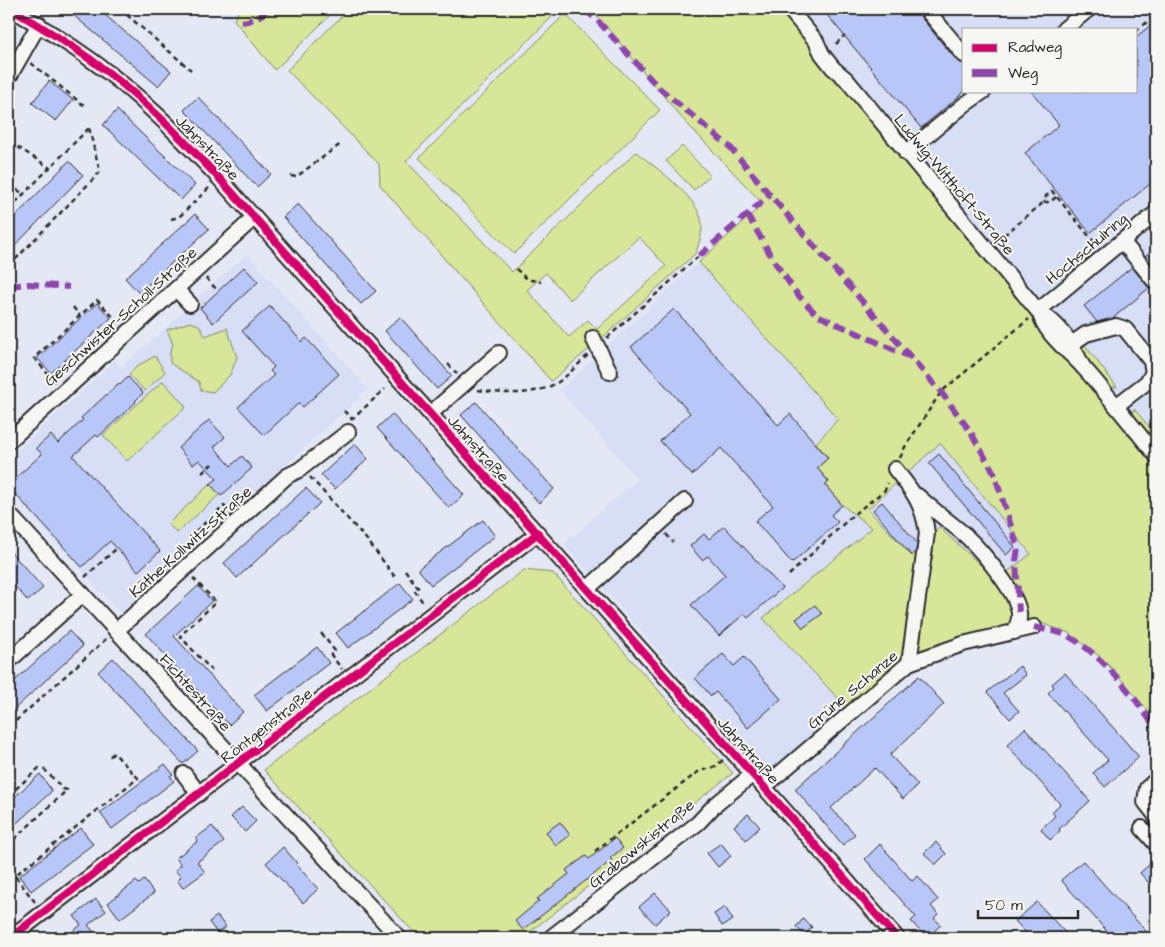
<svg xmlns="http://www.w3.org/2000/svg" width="1165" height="947" font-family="'Architects Daughter',sans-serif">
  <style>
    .built { fill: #d7def5; fill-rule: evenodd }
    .green { fill: #d8e699; stroke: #828862; fill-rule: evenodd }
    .building { fill: #b9c7f8; stroke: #2b2b2b }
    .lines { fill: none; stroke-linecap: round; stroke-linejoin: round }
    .minor-casing { stroke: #2b2b2b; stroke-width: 18 }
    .path { stroke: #2b2b2b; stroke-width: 2.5; stroke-dasharray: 5 4; stroke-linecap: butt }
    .minor { stroke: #f6f6f2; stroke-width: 14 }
    .quiet { stroke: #8e44ad; stroke-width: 6; stroke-dasharray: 12 6; stroke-linecap: butt }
    .cycleway-casing { stroke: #f6f6f2; stroke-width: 11 }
    .cycleway { stroke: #d6006c; stroke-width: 8 }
    .labels { text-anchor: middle; stroke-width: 4; stroke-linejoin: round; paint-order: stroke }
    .street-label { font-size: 16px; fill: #2b2b2b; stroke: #f6f6f2 }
  </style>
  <rect width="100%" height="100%" fill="#e4e8f4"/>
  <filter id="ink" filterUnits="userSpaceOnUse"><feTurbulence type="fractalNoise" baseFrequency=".02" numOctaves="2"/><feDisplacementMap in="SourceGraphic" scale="10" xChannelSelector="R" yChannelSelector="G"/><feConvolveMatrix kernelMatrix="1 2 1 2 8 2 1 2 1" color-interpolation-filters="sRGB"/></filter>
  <g filter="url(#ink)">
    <g class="built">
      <path d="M209,9H240L234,20Z"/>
      <path d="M779,9H1156V468L1030,315ZM964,29H1136V91H964Z"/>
      <path d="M247,254L368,389L275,475L121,614L9,490V458L115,361L121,368Z"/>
      <path d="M699,262L838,419L816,443L828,458L829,482L842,505L872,528L763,618L846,707L768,774L564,544L638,479L560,390Z"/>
      <path d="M941,442L1031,554L1002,578L912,556L868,509Z"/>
    </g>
    <g class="green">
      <path d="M240,9H336L275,70L234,20Z"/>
      <path d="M349,9H523L530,16L536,13L532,9H560L406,161L512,272L636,152C654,166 696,196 701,219C704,231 699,242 696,253L600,340L551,381L380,185L379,164L287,70ZM639,237L666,266L597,329L588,320L569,337L527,290L546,273L570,300Z"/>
      <path d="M589,9H779L1156,468V724L1147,709L1103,659L1069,633L1043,624L1015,627L904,657L846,707L763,618L872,528L842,505L825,485L829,481L817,468L828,458L816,443L838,419L699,262L763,204L680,116L604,24ZM940,443L1031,554L997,580L939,527L912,556L868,509Z"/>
      <path d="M565,14L660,110L514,254L419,158Z"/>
      <path d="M682,146L710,175L694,190L666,161Z"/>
      <path d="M190,322L199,325L205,336L227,328L237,357L230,375L213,392L201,390L199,382L170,363V352L173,344L167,330Z"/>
      <path d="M1081,340L1117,387H1110L1084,357L1077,345Z"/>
      <path d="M155,356L165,372L145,391L129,375L137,366Z"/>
      <path d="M163,381L186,407L127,461L103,435Z"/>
      <path d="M1134,409L1156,435V436L1149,435L1132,414Z"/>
      <path d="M210,484L220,494L177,533L168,524Z"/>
      <path d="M524,570L553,573L733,773L522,938H419L264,770Z"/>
    </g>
    <g class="building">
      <path d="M66,9H98L171,71L158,86Z"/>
      <path d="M822,9H917L919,15L957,61L964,64V92L921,128Z"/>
      <path d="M1156,21V179L1090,233L1025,153L1059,125L1031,91H1136V37Z"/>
      <path d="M49,81L73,100L56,121L32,103Z"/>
      <path d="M198,97L271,174L257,187L184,110Z"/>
      <path d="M117,110L195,185L181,200L103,125Z"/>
      <path d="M69,161L83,175L9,252V223Z"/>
      <path d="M298,204L376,291L361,304L283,217Z"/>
      <path d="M195,214L209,229L139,293L125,278Z"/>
      <path d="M1156,247V269L1145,256Z"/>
      <path d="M244,267L258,282L213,323L200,308Z"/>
      <path d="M1132,267L1149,288L1113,318L1097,322L1084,306Z"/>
      <path d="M97,303L111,318L51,373L37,358Z"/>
      <path d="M270,306L302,342L306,338L339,374L303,407L299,403L264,435L238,407L274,375L270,371L274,367L242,331Z"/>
      <path d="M674,309L778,425L790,414L828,458L817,468L829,482L825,485L842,505L831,515L838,522L792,563L755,521L773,506L721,448L692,475L660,441L690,413L631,347Z"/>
      <path d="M400,317L452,376L437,389L385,331Z"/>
      <path d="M128,377L143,393L135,401L136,402L98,437L96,435L73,456L160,551L138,571L110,541L82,567L9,487V484L42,454L36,448L51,435L58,443L83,420L81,418L119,383L120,385Z"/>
      <path d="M476,402L554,489L539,503L461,415Z"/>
      <path d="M392,414L464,495L449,508L377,428Z"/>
      <path d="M209,420L225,437L214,447L231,466L242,456L252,468L221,496L210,484L217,479L199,460L193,465L178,448Z"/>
      <path d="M355,444L368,459L335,489L321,475Z"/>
      <path d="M939,454L1015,547L1006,555L929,463Z"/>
      <path d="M306,488L320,503L237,578L224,563Z"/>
      <path d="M882,502L917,543L916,551L911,555L873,510Z"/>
      <path d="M483,520L495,536L431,585L418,569Z"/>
      <path d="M724,526L782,588L748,618L744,614L719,636L691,605L725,575L708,556L702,560L690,546L704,534L709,539Z"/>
      <path d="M9,550L43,588L28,601L9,580Z"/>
      <path d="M400,583L413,599L348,648L336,633Z"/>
      <path d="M198,586L212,601L174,636L243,712L229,725L146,634Z"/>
      <path d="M815,605L822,614L803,628L796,619Z"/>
      <path d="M69,631L83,646L9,714V686Z"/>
      <path d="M317,647L329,663L267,711L254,695Z"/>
      <path d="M723,654L734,666L744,657L781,699L748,728L716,692L711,696L695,678Z"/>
      <path d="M113,658L198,751L183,764L98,672Z"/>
      <path d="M1020,666L1026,675L1003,693L1019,711L1010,719L987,692Z"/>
      <path d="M1065,673L1139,757L1105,787L1093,773L1108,760L1048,693L1054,687L1052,684Z"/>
      <path d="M919,676L944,704L890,755L918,785L903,799L875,768L831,808L855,834L843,845L795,789Z"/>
      <path d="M1025,728L1090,801L1059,829L1060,831L1050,840L1041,829L1055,816L1052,812L1060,804L1007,745Z"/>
      <path d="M165,764L173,774L170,776L174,781L112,829L100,813Z"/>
      <path d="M40,774L52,791L9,830V802Z"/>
      <path d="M242,807L256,821L245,832L231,817Z"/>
      <path d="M748,814L760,827L746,840L734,826Z"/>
      <path d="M560,822L570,835L556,846L546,832Z"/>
      <path d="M212,826L224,842L197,862L205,872L183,888L177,880L181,877L175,870L181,865L176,858L198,841L196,838Z"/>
      <path d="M81,828L93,844L31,891L19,876Z"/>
      <path d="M615,838L623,848L610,858L612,860L523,930L515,921L539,901L537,899L569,874L566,870L583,858L586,856L589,859Z"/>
      <path d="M936,842L946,854L935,865L924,853Z"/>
      <path d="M721,843L731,856L718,867L707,853Z"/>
      <path d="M880,844L912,881L918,876L938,900L931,906L938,914L934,918L941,925L926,938L911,921L916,917L865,859Z"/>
      <path d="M283,847L297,863L296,864L318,889L303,903L266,863Z"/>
      <path d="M1083,861L1152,938H1113L1061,880Z"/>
      <path d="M1151,863L1156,869V891L1140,873Z"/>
      <path d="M144,880L154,893L120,919L108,903L136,881L139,884Z"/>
      <path d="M655,893L671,910L655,924L639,907Z"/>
      <path d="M96,899L106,911L88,925L99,938H64L81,925L74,916Z"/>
      <path d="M1037,902L1070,938H1031L1015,921Z"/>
      <path d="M725,907L733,920L722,926L714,914Z"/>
      <path d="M217,916L226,927L217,933L209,922Z"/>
      <path d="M803,919L812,927L805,935L796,927Z"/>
    </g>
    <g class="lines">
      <g class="minor-casing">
        <g id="minor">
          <path d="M11,9C62,38 112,71 154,112C177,133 198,156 219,178L764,787L897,938"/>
          <path d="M789,9L816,41L822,54L833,68L846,79L1038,311C1061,324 1072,344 1083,367"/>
          <path d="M926,9L964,55"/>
          <path d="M1064,29L1089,9"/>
          <path d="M9,77L39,24"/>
          <path d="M906,153L964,105L984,91"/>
          <path d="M1122,241L1156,283"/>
          <path d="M176,289L190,304"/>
          <path d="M1038,311L1156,213"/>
          <path d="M1039,311C1045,335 1068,350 1084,368C1109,396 1132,426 1156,455"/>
          <path d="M593,338L610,372"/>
          <path d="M1064,349L1086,334L1116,326L1125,329L1151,361L1153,373L1147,382L1116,406"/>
          <path d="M430,414L499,353"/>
          <path d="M9,441L255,217"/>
          <path d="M895,469C913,492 923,503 927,533L909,663"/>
          <path d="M918,496C933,510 950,522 965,535C980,549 1019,594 1019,614C1020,620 1017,626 1014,632"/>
          <path d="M9,514L399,938"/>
          <path d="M587,589L685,501"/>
          <path d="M116,631L287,476L299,470L348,432"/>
          <path d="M9,661L83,594"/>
          <path d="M184,774L199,794"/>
          <path d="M1156,780L1147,788L1145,802L1156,816"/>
          <path d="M764,787L909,663L963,644L1034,627"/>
          <path d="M1142,828L1156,844"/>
          <path d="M10,938L538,533"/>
          <path d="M550,938L698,823L714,806L753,774"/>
        </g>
      </g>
      <g class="path">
        <path d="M120,9L191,70"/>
        <path d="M1136,31L1156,15"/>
        <path d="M836,44L844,36"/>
        <path d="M31,63L82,104L87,106"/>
        <path d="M10,142L50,168"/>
        <path d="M291,176L296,177L342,143"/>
        <path d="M9,185L24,194"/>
        <path d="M1056,197L1050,202H1044L1046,196L1052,191L1094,242"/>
        <path d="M9,209L89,128"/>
        <path d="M171,219L179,217L210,187"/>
        <path d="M997,241L1044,202"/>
        <path d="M9,266L100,172L89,128"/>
        <path d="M516,269L527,279L541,282"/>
        <path d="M206,278L218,291"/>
        <path d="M73,307L80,316"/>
        <path d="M607,338L699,256"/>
        <path d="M448,364L457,374"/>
        <path d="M55,382L34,358L97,300L119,323"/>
        <path d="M478,390C503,394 532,396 555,384C566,378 578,364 588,355"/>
        <path d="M344,411L352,419"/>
        <path d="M351,420L385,389"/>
        <path d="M900,458L905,447L941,392L1029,319"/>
        <path d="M202,473L212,464"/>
        <path d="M310,477L368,541L395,577"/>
        <path d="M666,534L673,542"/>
        <path d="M193,543L188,538L224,506L229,511"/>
        <path d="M405,570L419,589L415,591L424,604"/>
        <path d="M789,575L853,515L885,490L888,483"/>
        <path d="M85,577L116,549"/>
        <path d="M193,578L216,602L180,636L212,671"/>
        <path d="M321,633L335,651L331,655L342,669"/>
        <path d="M9,727L106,639"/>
        <path d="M9,795L39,768L45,770L63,789L67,790L9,844"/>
        <path d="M595,851L698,772L716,766L723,760"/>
        <path d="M35,902L15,876L18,873L138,778L114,753L110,756L107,754"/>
      </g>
      <use href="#minor" class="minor"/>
      <g class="quiet">
        <path d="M584,9L598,21L658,87L730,147L770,195L941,392L970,431L994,473L1018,548L1016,561L1019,612"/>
        <path d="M241,22C253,21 260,17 268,9"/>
        <path d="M747,214L774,261L797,294L817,315L908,356"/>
        <path d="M699,256L770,195"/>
        <path d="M9,286L29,284L69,287"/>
        <path d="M1150,448L1156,443"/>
        <path d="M1034,627C1045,630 1058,631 1068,636C1103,655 1134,696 1156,729"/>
      </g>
      <g class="cycleway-casing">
        <g id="cycleway">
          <path d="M11,9C62,38 112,71 154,112C177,133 198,156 219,178L764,787L897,938"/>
          <path d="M10,938L538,533"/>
        </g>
      </g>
      <use href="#cycleway" class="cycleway"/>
    </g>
  </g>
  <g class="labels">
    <g class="street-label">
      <text transform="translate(208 147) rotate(46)" y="6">Jahnstraße</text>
      <text transform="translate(955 184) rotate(50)" y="6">Ludwig-Witthöft-Straße</text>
      <text transform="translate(1086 248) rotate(-40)" y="6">Hochschulring</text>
      <text transform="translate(120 316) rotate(-42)" y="6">Geschwister-Scholl-Straße</text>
      <text transform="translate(479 448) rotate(48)" y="6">Jahnstraße</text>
      <text transform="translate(190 541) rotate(-42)" y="6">Käthe-Kollwitz-Straße</text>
      <text transform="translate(852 689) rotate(-40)" y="6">Grüne Schanze</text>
      <text transform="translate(196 692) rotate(48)" y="6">Fichtestraße</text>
      <text transform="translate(266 725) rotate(-38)" y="6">Röntgenstraße</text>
      <text transform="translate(749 750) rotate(48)" y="6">Jahnstraße</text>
      <text transform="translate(641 843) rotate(-39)" y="6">Grabowskistraße</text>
    </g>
  </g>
  <rect width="1165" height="947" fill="none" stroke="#f6f6f2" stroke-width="30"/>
  <rect x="15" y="15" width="1135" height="917" fill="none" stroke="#2b2b2b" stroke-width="2" filter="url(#ink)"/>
  <rect x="962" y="28" width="175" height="65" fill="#f6f6f2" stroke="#a5a5a2"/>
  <rect x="972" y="44" width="25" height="8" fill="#d6006c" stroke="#a5a5a2"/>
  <text x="1008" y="52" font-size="15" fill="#2b2b2b">Radweg</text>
  <rect x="972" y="69" width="25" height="8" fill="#8e44ad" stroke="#a5a5a2"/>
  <text x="1008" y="78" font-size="15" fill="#2b2b2b">Weg</text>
  <path d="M978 910v8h100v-8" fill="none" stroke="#2b2b2b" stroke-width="2.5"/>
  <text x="985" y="910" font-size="15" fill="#2b2b2b" stroke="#f6f6f2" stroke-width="4" paint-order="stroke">50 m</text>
</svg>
